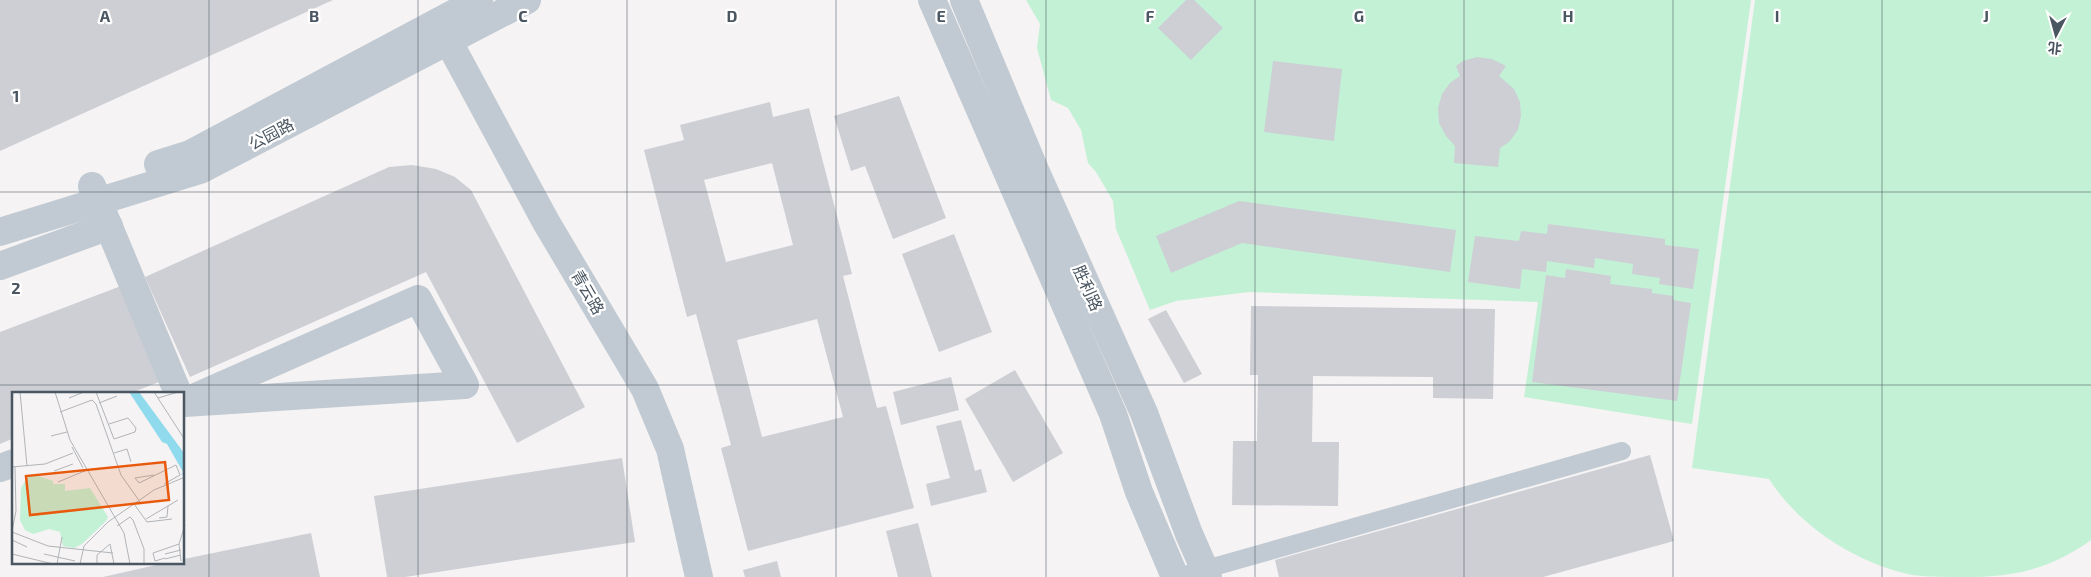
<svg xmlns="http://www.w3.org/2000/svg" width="2091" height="577" font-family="'Exo 2','Noto Sans SC',sans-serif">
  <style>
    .green { fill: #c3f1d5 }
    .building { fill: #cdcfd5; fill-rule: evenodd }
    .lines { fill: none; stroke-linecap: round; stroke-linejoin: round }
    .service { stroke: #c1cad2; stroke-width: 18 }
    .minor { stroke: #c1cad2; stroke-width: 28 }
    .tertiary { stroke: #c1cad2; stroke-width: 28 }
    .grid { fill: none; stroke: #4a5661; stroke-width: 1; stroke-opacity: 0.55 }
    .labels { text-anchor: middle; stroke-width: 4.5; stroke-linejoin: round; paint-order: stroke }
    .street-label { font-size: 16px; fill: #4a5661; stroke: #fff }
    .inset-road { fill: none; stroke: #b1b4b9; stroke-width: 1 }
    .view { fill: #e8590c; fill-opacity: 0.15; stroke: #e8590c; stroke-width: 2.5 }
    .inset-edge { fill: none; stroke: #4a5661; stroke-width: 2.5 }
    .grid-label { font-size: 16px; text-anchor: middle; font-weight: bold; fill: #4a5661; stroke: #fff; stroke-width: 4.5; stroke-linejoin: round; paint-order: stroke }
  </style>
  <rect width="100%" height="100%" fill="#f5f3f3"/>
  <g class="green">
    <path d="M1026,0H1751L1692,424L1524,397L1538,302L1249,292L1176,301L1150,310L1116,229L1113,201L1096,172L1088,163L1081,130L1068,108L1051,100L1037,48L1040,24Z"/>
    <path d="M1755,0H2091V540C2051,569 2014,577 1965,577C1948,577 1929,577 1912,575C1856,563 1800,527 1769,479L1692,468Z"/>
  </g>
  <g class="building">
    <path d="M0,0H333L0,151Z"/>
    <path d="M1186,0H1194L1223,28L1191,60L1158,28Z"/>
    <path d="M1477,57L1492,59L1506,66L1499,76L1514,89L1520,102L1521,116L1518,130L1509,142L1500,148L1498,167L1454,163L1455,146L1446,136L1439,123L1438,108L1442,94L1450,83L1460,76L1456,66L1463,61Z"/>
    <path d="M1273,61L1342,69L1334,141L1264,132Z"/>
    <path d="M899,96L946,218L893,239L865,166L851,171L834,116Z"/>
    <path d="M770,102L773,117L809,108L852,274L843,276L877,408L886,406L914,508L748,551L721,448L731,445L696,314L687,317L644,150L684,140L680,125ZM772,163L793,245L726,262L704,180ZM817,319L843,417L762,437L737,340Z"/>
    <path d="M412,165L436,169L455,177L471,190L585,407L517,443L426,272L190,377L145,277L389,167Z"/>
    <path d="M1239,201L1456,230L1450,272L1242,243L1171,273L1156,236Z"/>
    <path d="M1548,224L1665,239V245L1699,249L1693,289L1659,284L1660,278L1632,274L1633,264L1595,258L1594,268L1547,261L1546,272L1522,269L1520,289L1468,282L1475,236L1519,241L1521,231L1547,234Z"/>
    <path d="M954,234L992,332L939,352L902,254Z"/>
    <path d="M1566,269L1611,276L1610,284L1652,289V293L1673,296V300L1691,303L1677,401L1532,382L1546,275L1565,278Z"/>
    <path d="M121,286L159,382L131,393H14V438L0,444V332Z"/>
    <path d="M1251,306L1495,309L1493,399L1433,398V377L1313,376L1312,442H1339L1338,506L1232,505L1233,441H1257L1258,375H1250Z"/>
    <path d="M1166,310L1202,374L1184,383L1148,319Z"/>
    <path d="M1015,370L1063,453L1013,482L965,399Z"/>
    <path d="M951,377L959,410L901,425L893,392Z"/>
    <path d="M961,420L975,471L981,469L987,492L931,506L926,484L950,478L936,426Z"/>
    <path d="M1650,455L1674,541L1543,577H1279L1275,560Z"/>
    <path d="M622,458L635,542L405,577H387L374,496Z"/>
    <path d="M918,523L932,577H898L886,531Z"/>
    <path d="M311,533L320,577H103L165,563H184V559Z"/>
    <path d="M777,561L781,577H745L743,570Z"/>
  </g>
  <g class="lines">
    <path class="service" d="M1178,577L1622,451"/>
    <g class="minor">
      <path d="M438,22L546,222L645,389L670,449L699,577"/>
      <path d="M92,186L178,393"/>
      <path d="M0,266L109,226"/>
      <path d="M184,402L418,299L465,385L184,403"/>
      <path d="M0,468L14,463"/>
    </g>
    <g class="tertiary">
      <path d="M932,0L1113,414L1139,492L1175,577"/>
      <path d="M964,0L1035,170L1144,413L1189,534L1208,577"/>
      <path d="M158,164L190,154L479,0"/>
      <path d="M0,232L200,170L527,0"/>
    </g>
  </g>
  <path class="grid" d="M209,0V577M418,0V577M627,0V577M836,0V577M1046,0V577M1255,0V577M1464,0V577M1673,0V577M1882,0V577M0,192H2091M0,385H2091"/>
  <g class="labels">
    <g class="street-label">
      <text transform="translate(271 134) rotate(-28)" y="6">公园路</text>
      <text transform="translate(1088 288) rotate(66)" y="6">胜利路</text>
      <text transform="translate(588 292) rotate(60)" y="6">青云路</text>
    </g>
  </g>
  <g transform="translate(12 392)">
    <rect width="172" height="172" fill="#f5f3f3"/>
    <path d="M23,83L41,89V92H53V99L78,96L96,125L94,129L70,152L62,156L51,154L48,140L37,137L21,142L13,138L8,128L9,96L15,86Z" fill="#c3f1d5"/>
    <path d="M117,0H127L172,61V82L169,83L171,80L155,52L150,50Z" fill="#90daee"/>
    <path class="inset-road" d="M8,0L15,74M43,0L58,48L112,141L118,172M84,0L102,47L123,40L124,36L116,26L97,32M142,0L173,48M57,6L72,0M146,6L166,0M87,11L105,4M48,20L80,8L84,12L109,83L128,110M39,44L55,40M60,55L71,76M102,61L115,57L119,70M0,75L33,72L61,61M42,79L61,72M142,83L123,86L127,91L164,73L168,83L152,92M46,90L75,78M122,112L135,130L160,127M147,126L155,125L156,114M134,127L166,108M105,134L118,125L121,128L132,157V172M0,139L4,119L3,75M0,140L36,154L101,161M0,148L15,155M167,152L169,169M0,162L41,172M32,162L63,169M153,162L169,158M153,166L143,169L141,161L167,152L173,133M153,167L169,163M45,172L50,145M68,172L72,154L96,130L142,98L173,85M85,172V163L98,152L102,172"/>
    <path class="view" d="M153,70L157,108L18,123L14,84Z"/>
    <rect width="172" height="172" class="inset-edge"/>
  </g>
  <g class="grid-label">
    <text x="105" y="22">A</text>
    <text x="314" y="22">B</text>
    <text x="523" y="22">C</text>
    <text x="732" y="22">D</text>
    <text x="941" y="22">E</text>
    <text x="1150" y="22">F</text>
    <text x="1359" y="22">G</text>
    <text x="1568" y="22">H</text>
    <text x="1777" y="22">I</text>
    <text x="1986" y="22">J</text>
    <text x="16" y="102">1</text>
    <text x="16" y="294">2</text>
  </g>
  <g transform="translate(2056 35) rotate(186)" stroke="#ffffff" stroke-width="4" paint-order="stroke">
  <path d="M0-4L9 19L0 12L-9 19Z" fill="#4a5661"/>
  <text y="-8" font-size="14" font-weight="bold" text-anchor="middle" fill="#4a5661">北</text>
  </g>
</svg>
